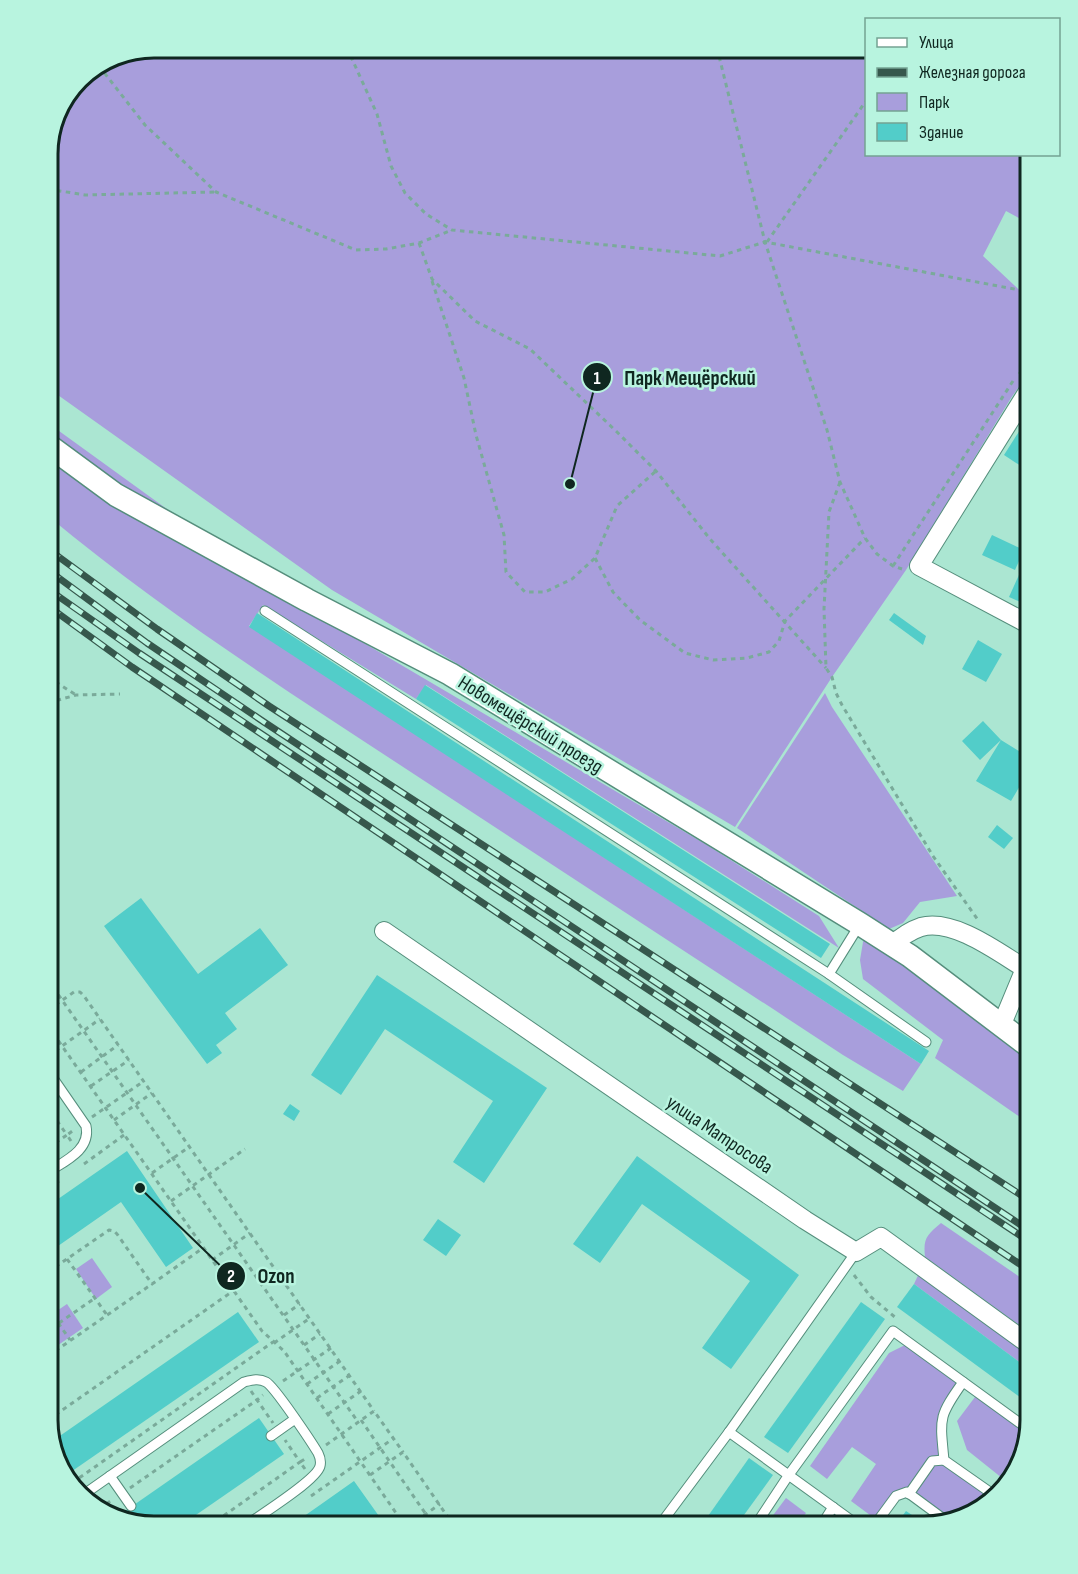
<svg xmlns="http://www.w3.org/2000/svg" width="1078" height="1574" font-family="'Sofia Sans Condensed',sans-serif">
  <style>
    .green { fill: #a89edc }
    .building { fill: #52cdc9 }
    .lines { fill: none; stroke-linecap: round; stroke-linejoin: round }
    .service-casing { stroke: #558e7c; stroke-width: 11 }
    .minor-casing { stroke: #558e7c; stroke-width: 20 }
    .tertiary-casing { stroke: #558e7c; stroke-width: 25 }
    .path { stroke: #7aaa9a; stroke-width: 3; stroke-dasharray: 4.5 4.5; stroke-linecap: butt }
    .service { stroke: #fff; stroke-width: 9 }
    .minor { stroke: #fff; stroke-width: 18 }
    .tertiary { stroke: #fff; stroke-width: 22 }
    .rail-casing { stroke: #36574c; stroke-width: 7 }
    .rail { stroke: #b8f4df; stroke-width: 4.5; stroke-dasharray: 14; stroke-linecap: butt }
    .labels { text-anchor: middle; stroke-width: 5; stroke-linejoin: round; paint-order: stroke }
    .street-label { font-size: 20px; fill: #0f2720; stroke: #b8f4df }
    .rim { fill: none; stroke: #0f2720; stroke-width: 3 }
    .leader { fill: none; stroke: #0f2720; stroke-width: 2 }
    .callout-dot { fill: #0f2720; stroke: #b8f4df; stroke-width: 2 }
    .mark-label { font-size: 18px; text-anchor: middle; font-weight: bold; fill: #fff }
    .callout-label { font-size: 21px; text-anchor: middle; font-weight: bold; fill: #0f2720; stroke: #b8f4df; stroke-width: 5; stroke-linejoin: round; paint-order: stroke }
  </style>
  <rect width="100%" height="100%" fill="#abe6d2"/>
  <g class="green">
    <path d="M155,48H866V154L1030,155V224L1006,211L983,256L1030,300V371L1011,398L906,570L832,677L735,827L332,590L48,388V148L79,79L114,56Z"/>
    <path d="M48,423L301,606L707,845L819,916L839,948L426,685L416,699L263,605L249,626L921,1064L903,1091L843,1055C703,963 563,872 423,780C295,696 166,614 48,516Z"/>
    <path d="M825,693L832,707L957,896L920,902L903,923L889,929L737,828Z"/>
    <path d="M864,936L1030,1061V1124L935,1058L943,1040L863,979L860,960Z"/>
    <path d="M941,1223L1030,1284V1333L925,1257C923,1238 927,1235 941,1223Z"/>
    <path d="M92,1258L112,1287L96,1299L76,1269Z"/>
    <path d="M922,1267L1030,1346V1370L914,1284Z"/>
    <path d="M67,1304L83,1328L48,1352V1317Z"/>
    <path d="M909,1343L963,1382L947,1406L944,1460L994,1495L976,1512L945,1520L906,1492L896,1496L878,1521L851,1501L876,1464L852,1447L827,1479L810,1466L889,1353Z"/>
    <path d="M978,1393L1028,1429L1016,1473L1007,1482L967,1450L957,1421Z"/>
    <path d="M786,1498L806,1513L796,1526H765Z"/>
  </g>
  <g class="building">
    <path d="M1025,422L1030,425V465L1027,470L1004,455Z"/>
    <path d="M992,535L1024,550L1015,570L982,555Z"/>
    <path d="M1023,566L1030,569V599L1027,605L1009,597Z"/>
    <path d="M257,613L929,1051L921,1064L249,627Z"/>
    <path d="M894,613L926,636L923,645L889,620Z"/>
    <path d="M978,640L1002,654L986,682L962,669Z"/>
    <path d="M425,685L830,944L821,958L416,699Z"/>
    <path d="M983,721L1001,740L1030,758V769L1011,801L976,781L1001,740L980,760L962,741Z"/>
    <path d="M997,825L1013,838L1004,849L988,837Z"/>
    <path d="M141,898L198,974L260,928L288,965L225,1013L237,1029L216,1045L222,1053L207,1064L104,926Z"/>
    <path d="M377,975L547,1088L484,1183L453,1162L493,1101L385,1029L341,1095L311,1075Z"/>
    <path d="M290,1104L300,1111L294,1121L283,1114Z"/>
    <path d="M127,1151L193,1248L166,1267L121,1202L48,1253V1206Z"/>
    <path d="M637,1156L799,1275L731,1369L702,1348L750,1281L642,1204L600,1263L573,1244Z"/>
    <path d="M438,1219L461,1235L446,1256L423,1240Z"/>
    <path d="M914,1284L1030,1370V1401L1028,1403L897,1307Z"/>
    <path d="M861,1302L885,1319L788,1453L764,1437Z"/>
    <path d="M238,1312L259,1342L65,1476L62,1472L54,1440Z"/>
    <path d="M259,1418L284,1454L180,1526H148L118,1516Z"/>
    <path d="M749,1458L773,1475L736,1526H701Z"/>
    <path d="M354,1481L386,1526H290L320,1505Z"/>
    <path d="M906,1511L927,1525L895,1526Z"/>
    <path d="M843,1519L853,1526H838Z"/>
  </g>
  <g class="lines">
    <g class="service-casing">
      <g id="service">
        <path d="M265,611L829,974L926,1042"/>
        <path d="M829,974L860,924"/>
        <path d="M48,1172C65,1161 91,1150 86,1126L48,1071"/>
        <path d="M963,1382C938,1417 940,1418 944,1460L994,1495"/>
        <path d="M729,1432L859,1526"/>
        <path d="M271,1436L295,1419"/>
        <path d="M110,1476L131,1506"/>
        <path d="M909,1494L932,1461L944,1460"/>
        <path d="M83,1495L244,1382C252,1380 259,1378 266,1382C275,1387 312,1443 318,1453C320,1457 321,1462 320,1466C317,1480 259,1516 245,1526"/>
        <path d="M659,1526L729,1432L856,1252"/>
        <path d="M755,1526L788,1476L893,1331L1028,1429"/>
        <path d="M821,1526L833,1507"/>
        <path d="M874,1526L896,1496L907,1492L945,1520"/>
      </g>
    </g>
    <g class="minor-casing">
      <g id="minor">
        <path d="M1030,625L919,566L1030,388"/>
        <path d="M384,931L805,1220L856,1252L881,1237L1030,1345"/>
        <path d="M892,945C901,937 909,931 921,927C953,918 998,952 1024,968"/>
        <path d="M1002,1024L1029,959"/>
      </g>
    </g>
    <g class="tertiary-casing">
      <path id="tertiary" d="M48,445L116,495L307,600L450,674L860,924L910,956L1030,1047"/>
    </g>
    <g class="path">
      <path d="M347,48L377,114L391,166L405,193L426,214L452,230L720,256L765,242L1030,292"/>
      <path d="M717,48L765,242L827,430L840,482L865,538L877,554L893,566L902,569"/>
      <path d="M99,66L145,125L216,192L356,250L386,249L419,243L452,230"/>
      <path d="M48,189L85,195L216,192"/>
      <path d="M767,242L866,101"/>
      <path d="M419,243L432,279L475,321L530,349L617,432L656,471L710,539L826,668"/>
      <path d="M432,281L464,378L476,435L504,535L506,572L525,592H545L572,579L595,558L617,506L656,471"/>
      <path d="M1019,374L1030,362"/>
      <path d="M840,482L829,512L824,609L826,668L832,677L836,693L842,705L933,856L978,920"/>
      <path d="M595,558L613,592L640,620L685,653L713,660L747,658L769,652L779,641L785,621L865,538"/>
      <path d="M893,566L1013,381"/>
      <path d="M48,677L76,695"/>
      <path d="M48,703L76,695L120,694"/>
      <path d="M48,980L358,1422"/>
      <path d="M48,1010L74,992H80L84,996L374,1411"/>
      <path d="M48,1026L262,1331L284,1351L405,1526"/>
      <path d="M48,1056L100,1019"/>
      <path d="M81,1072L118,1045"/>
      <path d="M91,1086L129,1060"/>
      <path d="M92,1117L144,1081"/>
      <path d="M114,1120L152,1093"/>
      <path d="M71,1141L67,1135L75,1129"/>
      <path d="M48,1148L67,1135L48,1108"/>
      <path d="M84,1164L124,1135"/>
      <path d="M152,1173L189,1147"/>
      <path d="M48,1189L59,1181"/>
      <path d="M171,1201L245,1149"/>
      <path d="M67,1259L107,1315"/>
      <path d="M212,1260L250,1233"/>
      <path d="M48,1272L109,1230L114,1231L117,1234L152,1284L203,1248"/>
      <path d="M854,1275L871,1297L896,1318L895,1320"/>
      <path d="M48,1308L70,1340"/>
      <path d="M284,1315L300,1304"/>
      <path d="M59,1323L95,1298"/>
      <path d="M274,1343L310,1318"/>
      <path d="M304,1345L320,1334"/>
      <path d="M48,1356L152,1284"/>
      <path d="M283,1381L331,1348"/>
      <path d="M307,1384L340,1361"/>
      <path d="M251,1391L257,1400L263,1395"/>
      <path d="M317,1398L350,1375"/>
      <path d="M328,1414L361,1391"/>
      <path d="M48,1420L233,1291"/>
      <path d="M361,1420L434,1526"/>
      <path d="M326,1445L374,1411L403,1452"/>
      <path d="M305,1469L300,1462L308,1457"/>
      <path d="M370,1475L403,1452L454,1526"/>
      <path d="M72,1483L273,1342"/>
      <path d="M130,1488L257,1400L273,1423"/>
      <path d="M311,1496L394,1438"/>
      <path d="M99,1509L112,1500"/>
      <path d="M209,1526L300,1462L285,1440"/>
      <path d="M409,1526L440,1504"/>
    </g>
    <use href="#service" class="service"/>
    <use href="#minor" class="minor"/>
    <use href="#tertiary" class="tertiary"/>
    <g class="rail-casing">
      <g id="rail">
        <path d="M48,549L157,629L269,706L1030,1201"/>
        <path d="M48,570L147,643L261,720L1030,1231"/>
        <path d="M48,589L139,653L1030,1242"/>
        <path d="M48,606L132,667L1030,1271"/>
      </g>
    </g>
    <use href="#rail" class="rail"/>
  </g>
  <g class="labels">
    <g class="street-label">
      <text transform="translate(531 724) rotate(32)" y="7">Новомещёрский проезд</text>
      <text transform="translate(720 1134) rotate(34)" y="7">улица Матросова</text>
    </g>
  </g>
  <path d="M0 0H1078V1574H0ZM154 58H924A96 96 0 0 1 1020 154V1420A96 96 0 0 1 924 1516H154A96 96 0 0 1 58 1420V154A96 96 0 0 1 154 58Z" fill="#b8f4df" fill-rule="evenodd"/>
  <path class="rim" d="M154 58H924A96 96 0 0 1 1020 154V1420A96 96 0 0 1 924 1516H154A96 96 0 0 1 58 1420V154A96 96 0 0 1 154 58Z"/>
  <path class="leader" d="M570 484L597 377M140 1188L231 1276"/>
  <g class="callout-dot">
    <circle cx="570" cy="484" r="6"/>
    <circle cx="140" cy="1188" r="6"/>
    <circle cx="597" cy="377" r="15"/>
    <circle cx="231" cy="1276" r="15"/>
  </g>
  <g class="mark-label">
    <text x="597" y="384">1</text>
    <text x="231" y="1282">2</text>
  </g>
  <g class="callout-label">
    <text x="690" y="385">Парк Мещёрский</text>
    <text x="276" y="1283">Ozon</text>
  </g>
  <rect x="865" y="18" width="195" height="138" fill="#b8f4df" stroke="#74a293" stroke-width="1.5"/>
  <rect x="877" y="38" width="30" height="9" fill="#ffffff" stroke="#74a293" stroke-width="1.5"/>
  <text x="919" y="48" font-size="18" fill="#0f2720">Улица</text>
  <rect x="877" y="68" width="30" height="9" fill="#36574c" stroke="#74a293" stroke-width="1.5"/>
  <text x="919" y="78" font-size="18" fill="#0f2720">Железная дорога</text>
  <rect x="877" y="93" width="30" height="18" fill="#a89edc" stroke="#74a293" stroke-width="1.5"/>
  <text x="919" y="108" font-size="18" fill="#0f2720">Парк</text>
  <rect x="877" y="123" width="30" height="18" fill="#52cdc9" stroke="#74a293" stroke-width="1.5"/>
  <text x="919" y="138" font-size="18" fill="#0f2720">Здание</text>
</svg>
